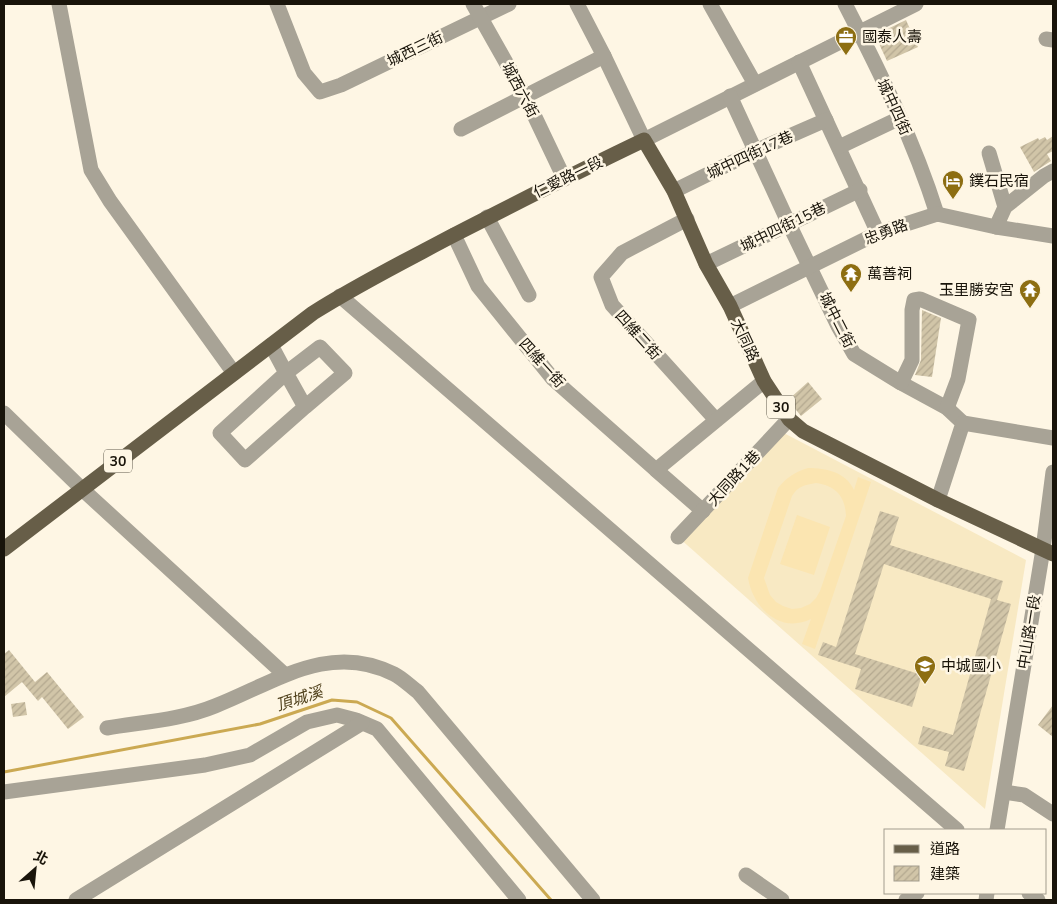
<svg xmlns="http://www.w3.org/2000/svg" width="1057" height="904" font-family="'Nunito Sans','Noto Sans TC',sans-serif">
  <style>
    .built { fill: #f8e9c3 }
    .garden { fill: #fbe5b1; fill-rule: evenodd }
    .lines { fill: none; stroke-linecap: round; stroke-linejoin: round }
    .stream { stroke: #cba952; stroke-width: 3 }
    .building { fill: url(#building-hatch) }
    .minor { stroke: #a8a396; stroke-width: 15 }
    .major { stroke: #675e48; stroke-width: 15 }
    .labels { text-anchor: middle; stroke-width: 5; stroke-linejoin: round; paint-order: stroke }
    .shield { fill: #fef6e4; stroke: #5e584b; stroke-width: 1 }
    .shield-label { font-size: 14px; font-weight: bold; fill: #19140a }
    .poi-label { font-size: 15px; fill: #19140a; stroke: #fef6e4; text-anchor: start }
    .street-label { font-size: 15px; fill: #19140a; stroke: #fef6e4 }
    .water-label { font-size: 16px; font-style: italic; fill: #50411c; stroke: #fef6e4 }
  </style>
  <defs>
    <pattern id="building-hatch" width="6" height="6" patternUnits="userSpaceOnUse" patternTransform="scale(1.25)"><rect width="6" height="6" fill="#d1c5a8"/><path d="M-1 1l2-2M0 6l6-6M5 7l2-2" fill="none" stroke="#b3a88f"/></pattern>
  </defs>
  <rect width="100%" height="100%" fill="#fef6e4"/>
  <path class="built" d="M780,431L1026,560L985,809L678,537Z"/>
  <g class="garden">
    <path d="M808,468C826,468 846,472 854,490L858,477L871,482L815,649L802,644L811,619C780,634 753,608 748,578L778,488C787,477 795,472 808,468ZM816,483C836,486 845,496 846,516L820,591L816,598L810,604L801,608L792,609L783,606L776,602L770,595L764,578L792,496C798,486 805,485 816,483Z"/>
    <path d="M797,515L830,527L814,575L780,564Z"/>
  </g>
  <g class="lines">
    <path class="stream" d="M4,772L260,724L332,700L357,702L391,718L551,900"/>
  </g>
  <g class="building">
    <path d="M906,20L918,47L887,61L875,35Z"/>
    <path d="M1053,136V151L1047,154L1051,161L1034,172L1020,147L1038,138L1039,140L1045,137L1047,140Z"/>
    <path d="M922,310L941,318L932,377L915,375L921,360Z"/>
    <path d="M808,382L822,399L801,416L788,400Z"/>
    <path d="M880,511L899,517L890,545L1003,581L997,600L1011,604L964,771L945,766L949,752L918,744L923,726L953,735L991,599L884,564L855,654L922,675L912,707L855,689L861,669L818,655L823,642L836,647Z"/>
    <path d="M9,650L35,682L47,672L84,717L68,729L42,697L38,701L22,682L4,697V654Z"/>
    <path d="M25,702L27,715L13,717L11,704Z"/>
    <path d="M1053,705V737L1038,725Z"/>
  </g>
  <g class="lines">
    <g class="minor">
      <path d="M59,4L91,170L110,201L234,373"/>
      <path d="M277,4L304,73L320,92L341,85L509,4"/>
      <path d="M473,4L525,96L564,178"/>
      <path d="M577,4L604,56L644,140L916,4"/>
      <path d="M710,4L755,84"/>
      <path d="M845,4C880,72 914,141 937,214"/>
      <path d="M1046,39L1053,40"/>
      <path d="M799,62L878,233"/>
      <path d="M730,96L789,224L838,326L854,354L901,383L947,408L963,423L938,500"/>
      <path d="M461,129L604,56"/>
      <path d="M839,147L900,118"/>
      <path d="M989,153L1005,207"/>
      <path d="M674,191L755,151L826,120"/>
      <path d="M487,217L529,295"/>
      <path d="M687,219L622,253L601,277L612,305L716,420"/>
      <path d="M996,227L1005,207L1044,176L1053,171"/>
      <path d="M454,235L478,286L553,379L656,470L764,381"/>
      <path d="M706,264L860,190"/>
      <path d="M340,296L957,830"/>
      <path d="M730,306L878,233L937,214L996,227L1053,236"/>
      <path d="M271,345L286,373L220,433L245,460L305,407L286,373L320,347L345,373L305,407"/>
      <path d="M901,383L912,360V310L914,300L920,299L969,320L958,379L947,408"/>
      <path d="M4,413L82,489L284,674"/>
      <path d="M963,423L1053,438"/>
      <path d="M656,470L703,511"/>
      <path d="M678,537L789,419"/>
      <path d="M107,728C142,722 181,720 215,706C274,683 329,641 394,674C402,678 410,686 418,692L593,900"/>
      <path d="M4,792L205,765L250,755L307,722L337,715L356,720L377,729L519,900"/>
      <path d="M1004,792L1024,795L1053,814"/>
      <path d="M997,830L1043,549L1053,472"/>
      <path d="M746,875L782,900"/>
      <path d="M1029,893L1038,900"/>
      <path d="M76,900L362,723"/>
      <path d="M906,900L917,893"/>
      <path d="M986,900L987,893"/>
    </g>
    <path class="major" d="M4,549L313,313C357,285 403,262 450,237C514,204 579,171 644,140L674,191L706,264L730,306L764,381L789,419L803,431L938,500L1053,554"/>
  </g>
  <defs>
    <g id="office-pin" transform="scale(1.125)"><path d="M0 17L-7.5 6A9.5 9.5 0 1 1 7.5 6Z" fill="#8d6e12" stroke="#fef6e4"/><path d="M-6-3h4V-5.5h4V-3h4V5H-6ZM-1-4.5V-3h2v-1.5ZM-6 0V1H6V0Z" fill="#fff"/></g>
    <g id="hotel-pin" transform="scale(1.125)"><path d="M0 17L-7.5 6A9.5 9.5 0 1 1 7.5 6Z" fill="#8d6e12" stroke="#fef6e4"/><path d="M-6-4.5h1.5V1H6V5H4.5V3h-9V5H-6ZM-4 0a1.8 1.8 0 1 1 3.6 0ZM.5 0V-2.5h3Q6-2.5 6 0Z" fill="#fff"/></g>
    <g id="temple-pin" transform="scale(1.125)"><path d="M0 17L-7.5 6A9.5 9.5 0 1 1 7.5 6Z" fill="#8d6e12" stroke="#fef6e4"/><path d="M0-6L5-2H3V0L6.5 2.5H4V6H1.5V3h-3V6H-4V2.5H-6.5L-3 0V-2H-5Z" fill="#fff"/></g>
    <g id="school-pin" transform="scale(1.125)"><path d="M0 17L-7.5 6A9.5 9.5 0 1 1 7.5 6Z" fill="#8d6e12" stroke="#fef6e4"/><path d="M0-5L7-2L0 1L-7-2ZM-4 1L0 2.5L4 1V4Q0 6-4 4Z" fill="#fff"/></g>
  </defs>
  <g fill-rule="evenodd">
    <use href="#office-pin" x="846" y="37"/>
    <use href="#hotel-pin" x="953" y="181"/>
    <use href="#temple-pin" x="851" y="274"/>
    <use href="#temple-pin" x="1030" y="290"/>
    <use href="#school-pin" x="925" y="666"/>
  </g>
  <g class="labels">
    <g class="shield">
      <rect x="767" y="395.5" width="28" height="23" rx="4"/>
      <rect x="104" y="449.5" width="28" height="23" rx="4"/>
    </g>
    <g class="shield-label">
      <text x="781" y="412">30</text>
      <text x="118" y="466">30</text>
    </g>
    <g class="poi-label">
      <text x="862" y="42">國泰人壽</text>
      <text x="969" y="186">鏷石民宿</text>
      <text x="867" y="279">萬善祠</text>
      <text x="1014" y="295" text-anchor="end">玉里勝安宮</text>
      <text x="941" y="671">中城國小</text>
    </g>
    <g class="street-label">
      <text transform="translate(415 49) rotate(-26)" y="5">城西三街</text>
      <text transform="translate(520 90) rotate(62)" y="5">城西六街</text>
      <text transform="translate(894 107) rotate(65)" y="5">城中四街</text>
      <text transform="translate(750 155) rotate(-25)" y="5">城中四街17巷</text>
      <text transform="translate(568 177) rotate(-26)" y="5">仁愛路一段</text>
      <text transform="translate(783 227) rotate(-26)" y="5">城中四街15巷</text>
      <text transform="translate(886 232) rotate(-21)" y="5">忠勇路</text>
      <text transform="translate(837 320) rotate(63)" y="5">城中二街</text>
      <text transform="translate(638 335) rotate(48)" y="5">四維二街</text>
      <text transform="translate(745 340) rotate(65)" y="5">大同路</text>
      <text transform="translate(542 363) rotate(48)" y="5">四維一街</text>
      <text transform="translate(734 478) rotate(-47)" y="5">大同路1巷</text>
      <text transform="translate(1029 632) rotate(-81)" y="5">中山路一段</text>
    </g>
    <g class="water-label">
      <text transform="translate(299 698) rotate(-18)" y="6">頂城溪</text>
    </g>
  </g>
  <rect width="1057" height="904" fill="none" stroke="#19140a" stroke-width="10"/>
  <rect x="884" y="829" width="162" height="65" fill="#fef6e4" stroke="#a29c8d"/>
  <rect x="894" y="845" width="25" height="8" fill="#675e48" stroke="#a29c8d"/>
  <text x="930" y="854" font-size="15" fill="#19140a">道路</text>
  <rect x="894" y="866" width="25" height="15" fill="url(#building-hatch)" stroke="#a29c8d"/>
  <text x="930" y="879" font-size="15" fill="#19140a">建築</text>
  <g transform="translate(35 869) rotate(27)" stroke="#fef6e4" stroke-width="4" paint-order="stroke">
  <path d="M0-4L9 19L0 12L-9 19Z" fill="#19140a"/>
  <text y="-8" font-size="14" font-weight="bold" text-anchor="middle" fill="#19140a">北</text>
  </g>
</svg>
